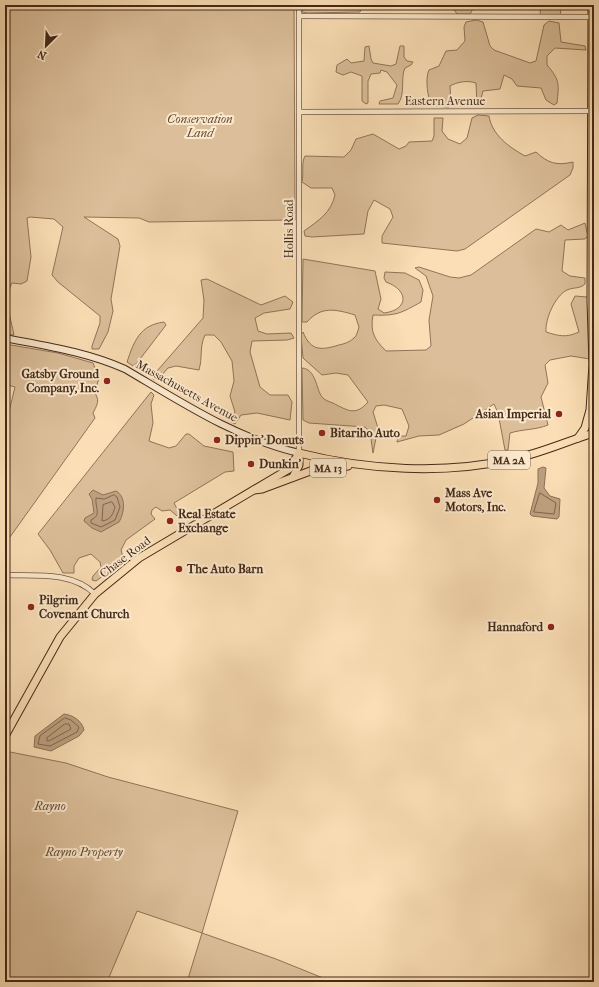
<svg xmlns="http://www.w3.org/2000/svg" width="599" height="987" font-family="'IM FELL French Canon',serif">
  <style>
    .green { fill: #dcbf9a; stroke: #907458 }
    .water { fill: #bda07f; stroke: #8d7055 }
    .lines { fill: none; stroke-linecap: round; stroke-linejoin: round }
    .shore { stroke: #81644b; stroke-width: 1 }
    .street-casing { stroke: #72563e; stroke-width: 6 }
    .secondary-casing { stroke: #452917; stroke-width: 8 }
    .primary-casing { stroke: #452917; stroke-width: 9 }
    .street { stroke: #fceacf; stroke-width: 4.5 }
    .secondary { stroke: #fceacf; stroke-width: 6 }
    .primary { stroke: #fbdeb5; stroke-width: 7 }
    .poi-dot { fill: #8f2418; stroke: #fceacf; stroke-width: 1.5 }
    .labels { text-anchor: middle; stroke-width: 4; stroke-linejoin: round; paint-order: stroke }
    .shield { fill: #fceacf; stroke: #7c634e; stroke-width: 1 }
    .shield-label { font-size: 11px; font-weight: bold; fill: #452917 }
    .street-label { font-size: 12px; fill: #452917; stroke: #fceacf }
    .park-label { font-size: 12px; font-style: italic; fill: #634731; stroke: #fceacf }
    .poi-label { font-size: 12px; font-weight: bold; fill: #452917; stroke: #fceacf; text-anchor: start }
  </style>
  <rect width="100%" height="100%" fill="#fbdeb5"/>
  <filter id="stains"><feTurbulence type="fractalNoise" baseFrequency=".005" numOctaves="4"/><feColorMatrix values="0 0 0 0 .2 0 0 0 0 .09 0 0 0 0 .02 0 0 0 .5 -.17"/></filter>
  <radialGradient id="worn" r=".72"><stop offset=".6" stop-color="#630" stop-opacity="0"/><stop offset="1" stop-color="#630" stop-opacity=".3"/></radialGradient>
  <g class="green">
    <path d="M5,5H294L295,220L149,222L139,218L84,217L118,239L120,246L111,299L113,311L108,332L99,349H92V346L100,323V316L58,282L52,275L63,227L54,219L30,217L27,218L31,257L27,281L21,284L12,283C3,301 11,318 14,335L5,334Z"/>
    <path d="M304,5C310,5 316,9 322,9C337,10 347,3 363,5L360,12L307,13L302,12Z"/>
    <path d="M453,5H473V9L470,14H457L453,8Z"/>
    <path d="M541,5H562L560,15L543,16L540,13Z"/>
    <path d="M476,20L483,22L490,46L494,50L530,63L536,61L544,25L549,21L559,23L561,42L585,46L586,50L555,48L547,56V65C560,80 559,84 557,103L554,105L546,100L541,88L517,86L512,79L504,75L500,89L483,91L479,106L477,104L476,83C467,80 457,82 450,86L451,104L449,107L433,106C427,99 425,78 429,70L439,66L446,51L457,50L465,41L464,27L466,22Z"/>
    <path d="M369,46L371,59L373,63L391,66L396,64L400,46H404V57L407,61L413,62L411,65L405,68C400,78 406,93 398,104H379L380,101L393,98L397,85L387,72L381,70L380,73L371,74L368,81V103L366,104L362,101V76L351,72L343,75L336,72L337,65L347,59L351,63L364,61L365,47Z"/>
    <path d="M478,115L489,116C492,135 509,147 525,156L536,152C548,163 556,166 573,162V168L570,175L465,249L457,251L382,243V236L393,217L390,209L374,200L368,211L364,234L312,237L305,236L304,231C318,221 331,213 335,195L332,188H311L302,182C304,173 301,163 305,156L344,157L351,150L356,139L373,134L399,149L406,146L409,142L432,141L434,136V118H443L442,131L448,139L460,144L467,138L472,118Z"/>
    <path d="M585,223L588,236L585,239L565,240L562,271L570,276L585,278V284C580,289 574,287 567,290C555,296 545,319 546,332C559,336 566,338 579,332L571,304L575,296L587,297L590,299V359L571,356L550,360L545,365L548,383L541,397L548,425C536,430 523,429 510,433L508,450H505L498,413L494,404L464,424L439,435L419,436L397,442L398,436H406L409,426L402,409L384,405L376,406L373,412L378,428L373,453L370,432L365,427L309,423L303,420L302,368C316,369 316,389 322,397C324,400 330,402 333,403C348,411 356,416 368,402L348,375L336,373L322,375L303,358L301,335L303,332C311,352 322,350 339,345C344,344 350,342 354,338C357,336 358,330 359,327L355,315C335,309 321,306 307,322H302L303,259L375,271L381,299L378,309L384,313C409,310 409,290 386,282L384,278L385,272L405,273L419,280L423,290L421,302C401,313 397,316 373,315C370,332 374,339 386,351L426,350L431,346L429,320L433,296L426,276L415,268L419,267L450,277L459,278L471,275L536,229L549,232L561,225L568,230Z"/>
    <path d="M207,279L261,305L285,296L293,302L290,309L264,313L255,318L258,331L267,334L291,333L294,338L287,340L252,341L250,352L260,387L270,395H288L292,402L290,420L257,413L241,415L235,424L231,422L235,412L230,396L234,381L232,361L221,342L214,335H205C199,348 203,356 199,370L176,366L168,368L161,376L155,380L153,379L157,371L203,318L204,300L201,280Z"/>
    <path d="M164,322L166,325L137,363L133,366L127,362C134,341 140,325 164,322Z"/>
    <path d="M5,344L58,353L93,363L99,378L97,385L91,387C99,399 100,400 93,413L95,418L5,544V428L15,387L8,385L5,380Z"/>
    <path d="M151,392L154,395L151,404L153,423L149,441L169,448L176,446L186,434H189L204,446L233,452L234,471L225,472L174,503L180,515L177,516L170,510L162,511L156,507L152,510L151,514L155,519L126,540L121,550L124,561L96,581L92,580L93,576L101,567L100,562L91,554L79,558L74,566V573H63L50,550L38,534Z"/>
    <path d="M5,751L66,763L108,777L238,811L202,933L276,959L333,982H187L202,933L137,911L107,982H5Z"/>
  </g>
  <g class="water">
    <path d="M543,467L546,468L544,488L550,496L560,499L559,517L557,519L532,516L530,514L538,483V469Z"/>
    <path d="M93,490L103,495L116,491C127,497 124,514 119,522L101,532L92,528L84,521L85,518L94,513L92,499L89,494Z"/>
    <path d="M64,714C73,715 82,721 84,730L79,736L51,751L34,747L35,736Z"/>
  </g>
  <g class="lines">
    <g class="shore">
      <path d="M540,493L556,503L554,514L534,512Z"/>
      <path d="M114,495L117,497L120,507L115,520L101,527L91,523V520C102,515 95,508 96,498L104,499Z"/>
      <path d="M112,502L115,507C113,515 110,520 102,521L103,505Z"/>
      <path d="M65,718L71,720L79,727L77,732L50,746L38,744L40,736Z"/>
      <path d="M65,724H69L71,729L49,741H47V738Z"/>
    </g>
    <g class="street-casing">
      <g id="street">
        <path d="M299,16L591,17"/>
        <path d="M299,112L591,111"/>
        <path d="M299,453V5"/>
        <path d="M5,575C35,576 72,571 95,594"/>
      </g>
    </g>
    <g class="secondary-casing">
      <path id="secondary" d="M5,338C46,346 87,352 125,369C181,402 235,438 299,453"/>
    </g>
    <g class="primary-casing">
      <g id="primary">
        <path d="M578,438L585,428L590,410L593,364L591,301L592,5"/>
        <path d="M299,453C366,470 445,475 513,459C541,453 567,441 594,433"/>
        <path d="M293,477L299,465V453"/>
        <path d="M254,490L262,489L313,470L348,466"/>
        <path d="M5,736L60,637L95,594L139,558L289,469L299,453"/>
      </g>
    </g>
    <use href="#street" class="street"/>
    <use href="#secondary" class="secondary"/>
    <use href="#primary" class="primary"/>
  </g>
  <g class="poi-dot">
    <circle cx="107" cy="381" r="4"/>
    <circle cx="559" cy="414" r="4"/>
    <circle cx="322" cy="433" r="4"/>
    <circle cx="217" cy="440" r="4"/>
    <circle cx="251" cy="464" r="4"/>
    <circle cx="437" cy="500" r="4"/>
    <circle cx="170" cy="521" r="4"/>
    <circle cx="179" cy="569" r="4"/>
    <circle cx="31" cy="607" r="4"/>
    <circle cx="551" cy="627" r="4"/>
  </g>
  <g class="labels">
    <g class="shield">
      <rect x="488" y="451" width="42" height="18" rx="3"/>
      <rect x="310" y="459" width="36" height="18" rx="3"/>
    </g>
    <g class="shield-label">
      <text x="509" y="464">MA 2A</text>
      <text x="328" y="472">MA 13</text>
    </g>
    <g class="street-label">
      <text x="445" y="105">Eastern Avenue</text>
      <text transform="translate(289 229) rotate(-90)" y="4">Hollis Road</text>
      <text transform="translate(187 391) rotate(29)" y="4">Massachusetts Avenue</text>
      <text transform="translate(125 557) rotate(-37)" y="4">Chase Road</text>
    </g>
    <g class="park-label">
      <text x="200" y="123">Conservation<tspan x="200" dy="14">Land</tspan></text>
      <text x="50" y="810">Rayno</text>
      <text x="84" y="856">Rayno Property</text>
    </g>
    <g class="poi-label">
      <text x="99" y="378" text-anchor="end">Gatsby Ground<tspan x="99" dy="14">Company, Inc.</tspan></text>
      <text x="551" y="418" text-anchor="end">Asian Imperial</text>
      <text x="330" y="437">Bitariho Auto</text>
      <text x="225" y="444">Dippin' Donuts</text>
      <text x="259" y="468">Dunkin'</text>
      <text x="445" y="497">Mass Ave<tspan x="445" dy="14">Motors, Inc.</tspan></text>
      <text x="178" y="518">Real Estate<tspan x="178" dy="14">Exchange</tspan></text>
      <text x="187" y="573">The Auto Barn</text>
      <text x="39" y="604">Pilgrim<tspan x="39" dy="14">Covenant Church</tspan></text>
      <text x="543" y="631" text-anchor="end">Hannaford</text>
    </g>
  </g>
  <rect width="599" height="987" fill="none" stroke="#fbdeb5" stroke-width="20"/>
  <rect x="6" y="6" width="587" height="975" fill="none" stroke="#452917" stroke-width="2"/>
  <rect x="10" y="10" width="579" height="967" fill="none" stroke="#452917"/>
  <g transform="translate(46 46) rotate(204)" stroke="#fceacf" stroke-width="3" paint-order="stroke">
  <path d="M0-3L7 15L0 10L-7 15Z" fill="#452917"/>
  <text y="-6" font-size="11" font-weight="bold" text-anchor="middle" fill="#452917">N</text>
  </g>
  <rect width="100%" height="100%" filter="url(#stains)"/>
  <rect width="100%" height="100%" fill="url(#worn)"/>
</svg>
